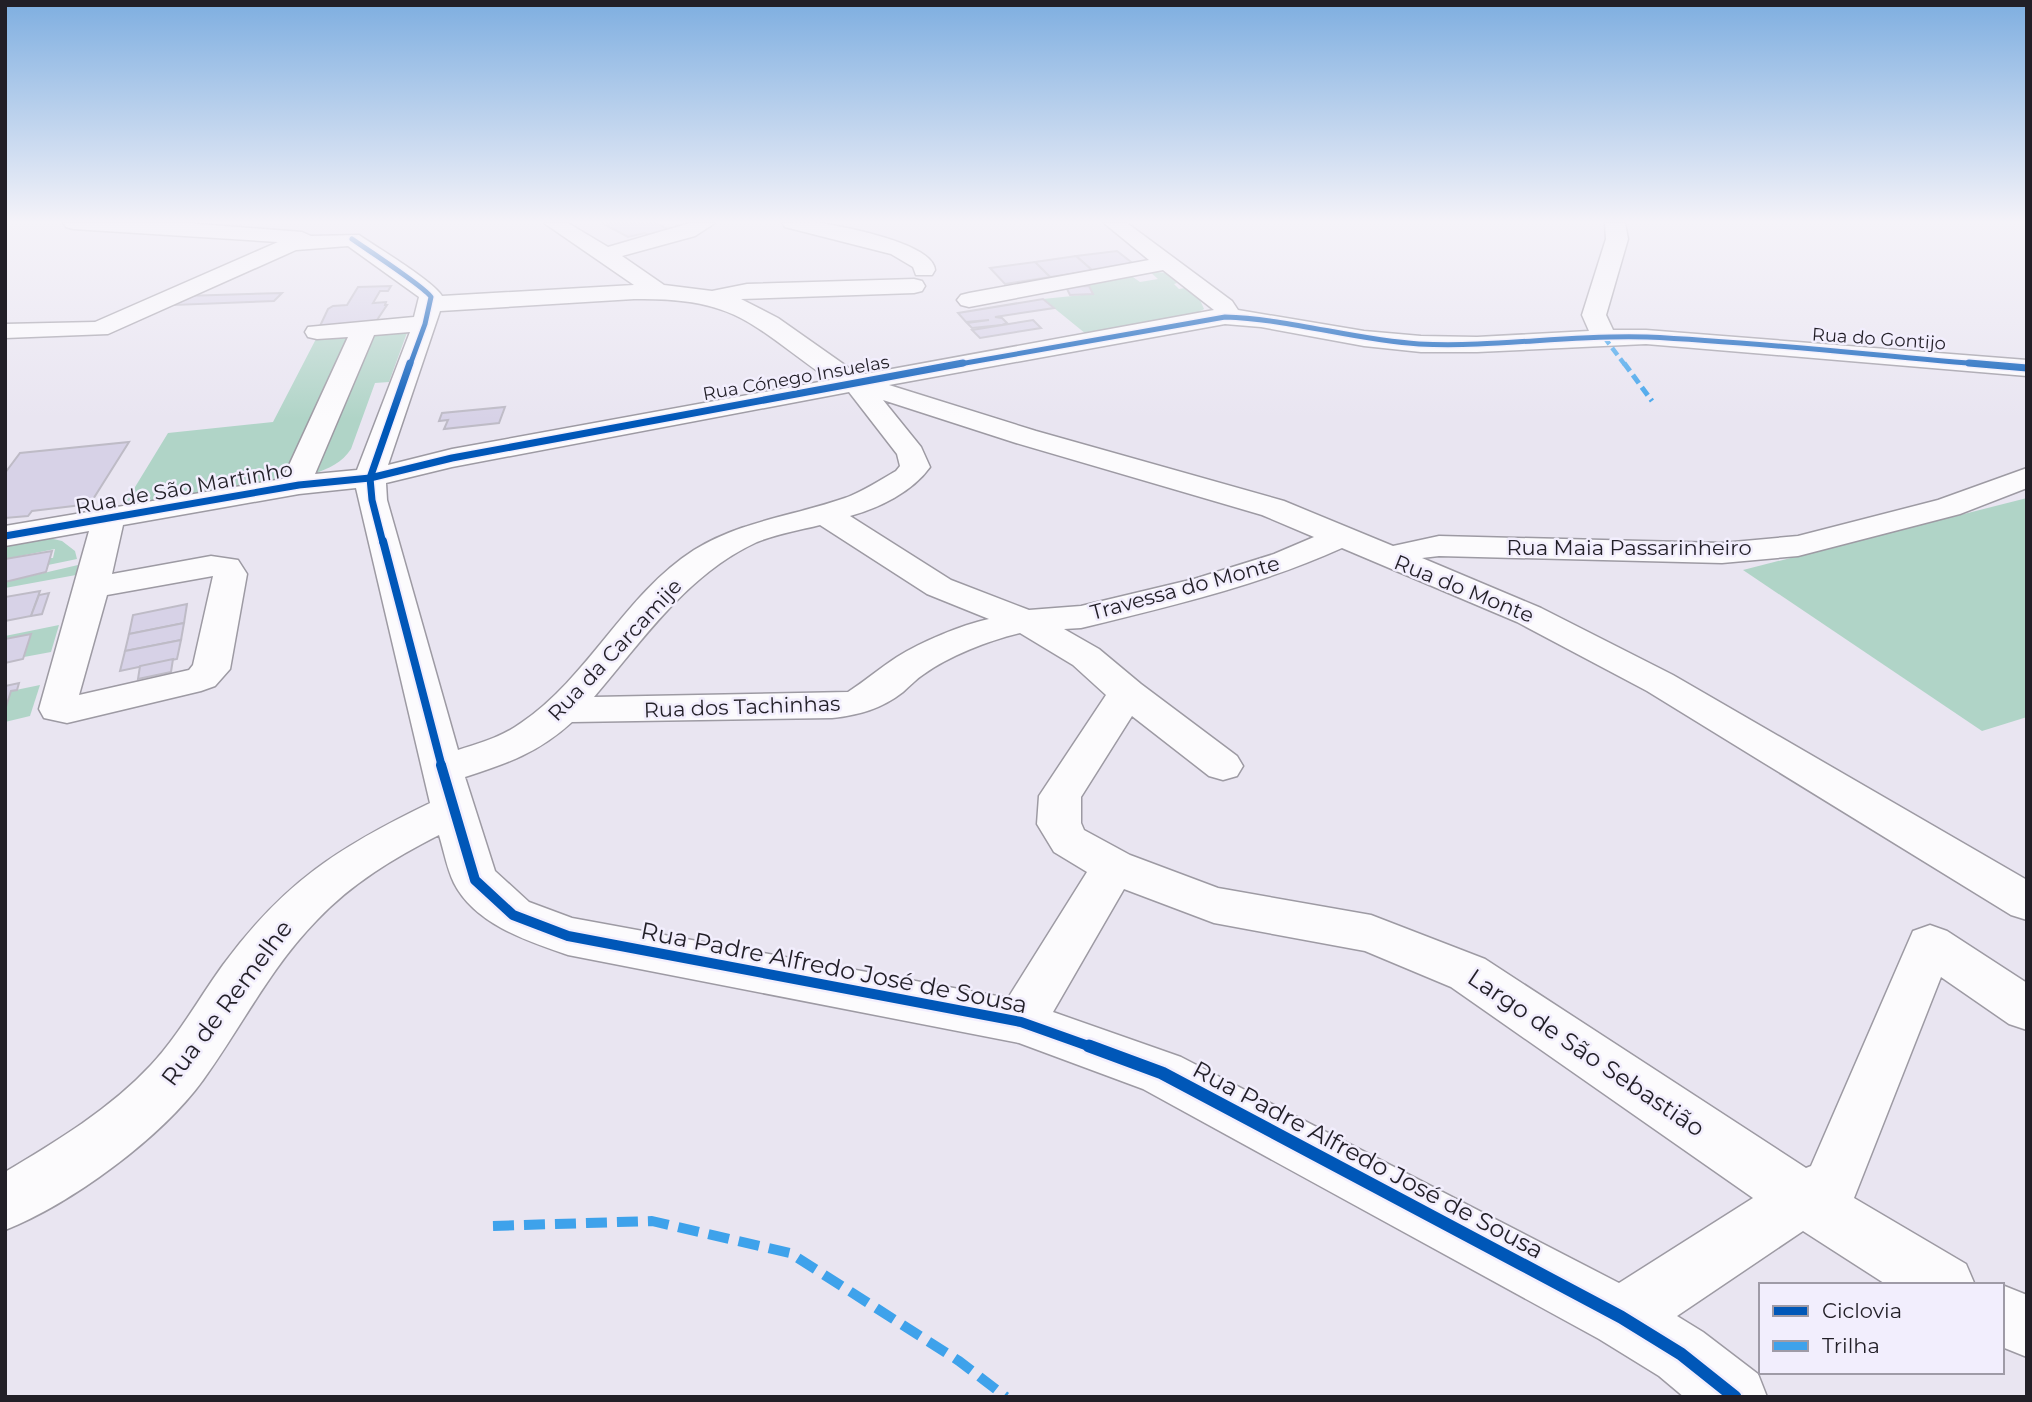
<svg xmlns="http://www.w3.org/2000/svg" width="2032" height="1402" font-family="Montserrat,sans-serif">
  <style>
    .green { fill: #b0d4c7 }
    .building { fill: #d7d2e7; stroke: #bebbc6; stroke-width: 2 }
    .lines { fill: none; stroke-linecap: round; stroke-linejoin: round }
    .minor-casing { stroke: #9d9aa3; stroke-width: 3 }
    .minor { fill: #fcfbfd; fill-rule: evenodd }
    .quiet-far2 { stroke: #3ea2eb; stroke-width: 4.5; stroke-dasharray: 9 4.5; stroke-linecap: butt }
    .quiet-far1 { stroke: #3ea2eb; stroke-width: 5; stroke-dasharray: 10 5; stroke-linecap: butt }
    .quiet { stroke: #3ea2eb; stroke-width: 10; stroke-dasharray: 21 10; stroke-linecap: butt }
    .cycleway-far4-casing { stroke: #f2eefd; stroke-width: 8 }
    .cycleway-far3-casing { stroke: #f2eefd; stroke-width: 10 }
    .cycleway-far2-casing { stroke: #f2eefd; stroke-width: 12 }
    .cycleway-far1-casing { stroke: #f2eefd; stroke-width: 15 }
    .cycleway-casing { stroke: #f2eefd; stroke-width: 18 }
    .cycleway-far4 { stroke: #0057b8; stroke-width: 5 }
    .cycleway-far3 { stroke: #0057b8; stroke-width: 7 }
    .cycleway-far2 { stroke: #0057b8; stroke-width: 8 }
    .cycleway-far1 { stroke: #0057b8; stroke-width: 10 }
    .cycleway { stroke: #0057b8; stroke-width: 13 }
    .labels { text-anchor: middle; stroke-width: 5; stroke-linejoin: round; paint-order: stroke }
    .far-street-label { font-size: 18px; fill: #221f27; stroke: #f2eefd }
    .street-label { font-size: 21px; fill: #221f27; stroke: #f2eefd }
    .near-street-label { font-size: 24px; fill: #221f27; stroke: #f2eefd }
  </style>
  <rect width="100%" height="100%" fill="#e9e5f1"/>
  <g class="green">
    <path d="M1149,271L1166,273L1177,283L1174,284L1179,289L1185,288L1200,300L1204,309L1193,315L1091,338L1043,299L1092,294L1088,286L1070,287L1130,275L1140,282L1158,279Z"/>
    <path d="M408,330L389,382L375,383L351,449C342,463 329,468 314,474L121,510L168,433L273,422L317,337Z"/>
    <path d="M2027,498V717L1982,731L1743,570Z"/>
    <path d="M49,538L62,541L75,551L77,559L48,565L50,558H53L55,549L5,559V543Z"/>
    <path d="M78,565L76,575L5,588V582Z"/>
    <path d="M59,625L51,652L24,657L31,634L5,639V636Z"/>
    <path d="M40,685L30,716L5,722V710L11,691Z"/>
  </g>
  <g class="building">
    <path d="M602,223H657L672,232L653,237L645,233L628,237Z"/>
    <path d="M1117,251L1135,265L1093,271L1076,256Z"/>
    <path d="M1076,256L1093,271L1050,277L1035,262Z"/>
    <path d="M1035,262L1050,277L1005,284L990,268Z"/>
    <path d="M391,286L388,291H380L373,303L386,302L385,305H387L375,323L320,326L328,309L333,306L347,305L358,287Z"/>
    <path d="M1089,286L1093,294L1070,295L1066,287Z"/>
    <path d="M282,293L274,301L175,305L184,296Z"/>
    <path d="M1043,299L1054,308L995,317L1002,318L1007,323L1002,325L972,328L967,323L989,320L966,322L958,313Z"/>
    <path d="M1033,320L1041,328L980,338L972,330Z"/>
    <path d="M505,407L499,423L444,429L448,420L439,421L442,413Z"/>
    <path d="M129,442L90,504L32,511L28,516L5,518V473L20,453Z"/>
    <path d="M52,551L46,572L5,582V559Z"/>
    <path d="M40,591L31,616L5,621V597Z"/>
    <path d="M49,593L42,614L31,616L39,595Z"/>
    <path d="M187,604L184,623L129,634L133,615Z"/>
    <path d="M184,623L181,640L125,651L129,634Z"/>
    <path d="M31,634L23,659L5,663V639Z"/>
    <path d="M181,640L177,659L120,671L125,651Z"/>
    <path d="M173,659L171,672L138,679L140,666Z"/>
    <path d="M19,683L17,690L11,691L5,710V686Z"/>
  </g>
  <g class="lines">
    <g class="minor-casing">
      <g id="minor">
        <path d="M63,223H186L302,232L311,236L359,235C378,248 433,281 442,296L634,285L544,223H568L608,247L690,223H715L695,236L622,256L664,285L712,291L747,284L914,279L922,281L925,286L922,291L914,293L741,299L778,318L859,375L1214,310L1163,270L969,307L961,305L957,300L961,295L969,293L1149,260L1104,223H1127L1232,301L1238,310L1364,331L1421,336L1477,337L1589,331L1582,315L1606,239L1605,223H1625L1628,239L1606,315L1613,330H1646L2027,360V376L1646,344L1477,352H1421L1364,346L1261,327L1225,324L889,385L1036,431L1284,501L1393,546L1439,536L1722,543L1798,536L1938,500L2027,468V488L1960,514L1798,556L1722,563L1439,556L1422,558L1541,608L1673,675L2027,880V920L2011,915L1647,691L1517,622L1342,548C1258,586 1170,606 1081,628L1064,629L1099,649L1141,684L1237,756L1243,766L1237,776L1223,780L1209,776L1132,716L1081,797V823L1084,830L1130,855L1218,888L1371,915L1485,959L1806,1168L1811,1166L1913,931L1930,925L1947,931L2027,983V1030L2009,1024L1941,977L1854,1198L1966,1264L1975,1285H1887L1803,1231L1677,1316L1703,1332L1758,1374L1767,1397H1684L1659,1376L1599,1339L1143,1089L1019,1043L568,955C527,941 475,924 454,883C447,869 444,851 439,835C394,858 352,883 317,920C270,968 242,1026 203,1080C161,1138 71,1204 5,1230V1172C57,1141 110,1109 151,1065C179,1035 199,998 223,965C284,882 339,847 430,803L356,488L299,494L123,525L112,574L211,556L238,560L247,574L230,669L215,686L201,691L67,723L44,718L39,709L89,531L5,546V526L288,478L285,474L348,337L317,339L308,337L305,332L308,327L414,317L419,297L348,246L296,250L108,334L5,338V324L95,322L278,242L73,229L66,227ZM634,299C738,297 752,326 830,380L452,449L388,465L440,311ZM410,332L357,470L315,474L374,335ZM849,392L897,454L900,466L896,471C880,480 862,492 845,498C793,516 741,521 694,550C625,594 589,677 521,723C502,737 480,743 458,750L387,500L386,483L452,467ZM883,400L1016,443L1262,515L1314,537L1274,554L1194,579L1081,606L1029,610L951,580L850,516C879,508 912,492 930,467L921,447ZM820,525L927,594L989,619C961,625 921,642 897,657C880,668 865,681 848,692L594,697C643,640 687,574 757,542C777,534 800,530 820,525ZM213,576L193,665L189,670L79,695L107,595ZM1020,633L1073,665L1106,695L1039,796L1037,824L1054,852L1087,872L1008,998L572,918L529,902L495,871L465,777C508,763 538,753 572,722L832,718C859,715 881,709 903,692C910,686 916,679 924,674C949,656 990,640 1020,633ZM1124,889L1214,923L1365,951L1451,987L1753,1198L1619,1283L1181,1057L1053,1012Z"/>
        <path d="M782,223C795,223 808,222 821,223C844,227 933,243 935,270L932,275H916L913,267L891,254L785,227Z"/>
        <path d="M2002,1285L2027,1295V1357L2002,1347Z"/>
      </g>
    </g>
    <use href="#minor" class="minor"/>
    <path class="quiet-far2" d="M1604,337L1625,365"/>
    <path class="quiet-far1" d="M1624,363L1652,401"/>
    <path class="quiet" d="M493,1226L652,1221L790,1253L959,1361L1006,1397"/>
    <g class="cycleway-far4-casing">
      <g id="cycleway-far4">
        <path d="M352,239C366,249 425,287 431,297L425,324L410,365"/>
        <path d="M954,365L1225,317C1291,319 1354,340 1419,344C1495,348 1571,334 1647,337C1760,342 1877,356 1990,365"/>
      </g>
    </g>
    <g class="cycleway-far3-casing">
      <g id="cycleway-far3">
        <path d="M1969,363L2027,368"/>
        <path d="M5,536L299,485L370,478L452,458L963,363"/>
        <path d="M383,543L372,500L370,478L410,363"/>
      </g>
    </g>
    <g class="cycleway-far2-casing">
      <path id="cycleway-far2" d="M383,541L442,767"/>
    </g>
    <g class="cycleway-far1-casing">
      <path id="cycleway-far1" d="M441,765L475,880L513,915L568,936L1021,1022L1094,1048"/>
    </g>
    <g class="cycleway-casing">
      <path id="cycleway" d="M1089,1046L1162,1073L1621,1317L1681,1354L1735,1397"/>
    </g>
    <use href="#cycleway-far4" class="cycleway-far4"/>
    <use href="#cycleway-far3" class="cycleway-far3"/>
    <use href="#cycleway-far2" class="cycleway-far2"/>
    <use href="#cycleway-far1" class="cycleway-far1"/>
    <use href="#cycleway" class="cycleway"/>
  </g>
  <linearGradient id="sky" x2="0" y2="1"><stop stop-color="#7eaee0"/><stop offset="0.53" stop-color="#f5f3f9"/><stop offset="1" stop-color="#f5f3f9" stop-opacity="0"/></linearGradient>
  <rect width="2032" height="419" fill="url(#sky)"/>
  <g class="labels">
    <g class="far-street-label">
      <text transform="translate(1879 339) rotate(4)" y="6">Rua do Gontijo</text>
      <text transform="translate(796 378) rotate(-10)" y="6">Rua Cónego Insuelas</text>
    </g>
    <g class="street-label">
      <text transform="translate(184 488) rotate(-10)" y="7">Rua de São Martinho</text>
      <text x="1629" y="555">Rua Maia Passarinheiro</text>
      <text transform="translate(1185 588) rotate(-15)" y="7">Travessa do Monte</text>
      <text transform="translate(1464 589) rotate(22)" y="7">Rua do Monte</text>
      <text transform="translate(615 650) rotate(-47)" y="7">Rua da Carcamije</text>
      <text transform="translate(742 707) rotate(-2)" y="7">Rua dos Tachinhas</text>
    </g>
    <g class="near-street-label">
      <text transform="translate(834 968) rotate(11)" y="8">Rua Padre Alfredo José de Sousa</text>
      <text transform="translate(227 1003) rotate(-53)" y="8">Rua de Remelhe</text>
      <text transform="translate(1586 1053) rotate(34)" y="8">Largo de São Sebastião</text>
      <text transform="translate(1368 1160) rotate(28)" y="8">Rua Padre Alfredo José de Sousa</text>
    </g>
  </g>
  <rect width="2032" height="1402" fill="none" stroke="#221f27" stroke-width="14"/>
  <rect x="1759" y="1283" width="245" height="91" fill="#f2eefd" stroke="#9f9ba7" stroke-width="2"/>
  <rect x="1773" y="1306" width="35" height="10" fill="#0057b8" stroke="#9f9ba7" stroke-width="2"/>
  <text x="1822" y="1318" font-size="21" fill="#221f27">Ciclovia</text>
  <rect x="1773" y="1341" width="35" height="10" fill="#3ea2eb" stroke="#9f9ba7" stroke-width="2"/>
  <text x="1822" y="1353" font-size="21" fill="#221f27">Trilha</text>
</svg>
